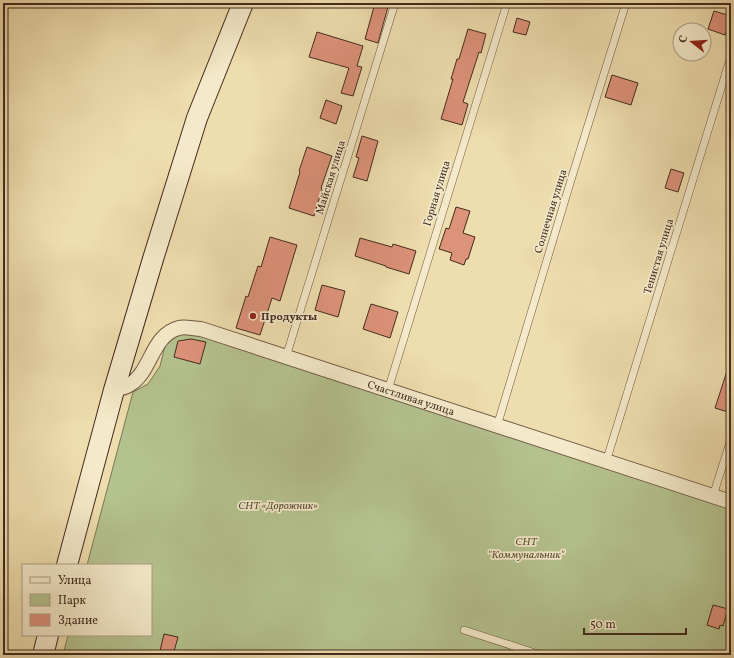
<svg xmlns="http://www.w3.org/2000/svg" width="734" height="658" font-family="Vollkorn,serif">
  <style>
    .green { fill: #b4c28e; stroke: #7c7656 }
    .building { fill: #dd927a; stroke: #432b1f }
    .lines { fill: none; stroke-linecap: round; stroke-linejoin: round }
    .lane-casing { stroke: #6e5843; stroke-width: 8 }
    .street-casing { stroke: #6e5843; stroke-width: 16 }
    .secondary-casing { stroke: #432b1f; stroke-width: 22 }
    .lane { stroke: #f4e9ca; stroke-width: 7 }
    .street { stroke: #f4e9ca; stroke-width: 14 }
    .secondary { stroke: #f4e9ca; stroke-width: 20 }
    .poi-dot { fill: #8f2418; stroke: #f4e9ca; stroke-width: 1.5 }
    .labels { text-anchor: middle; stroke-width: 3.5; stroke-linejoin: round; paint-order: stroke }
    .street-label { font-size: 11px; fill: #432b1f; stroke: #f4e9ca }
    .poi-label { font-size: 11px; font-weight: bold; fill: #432b1f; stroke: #f4e9ca; text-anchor: start }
    .park-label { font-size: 11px; font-style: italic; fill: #5a4935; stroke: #f4e9ca }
  </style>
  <rect width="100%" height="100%" fill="#eeddae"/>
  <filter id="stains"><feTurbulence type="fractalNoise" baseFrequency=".005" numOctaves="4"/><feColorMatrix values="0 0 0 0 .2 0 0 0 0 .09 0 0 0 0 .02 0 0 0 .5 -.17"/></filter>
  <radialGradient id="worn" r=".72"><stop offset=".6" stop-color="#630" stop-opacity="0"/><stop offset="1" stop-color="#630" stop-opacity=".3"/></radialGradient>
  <path class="green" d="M177,332L202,335L731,502V655H63L68,635H151V565H87L133,392L148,384L160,366L166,342Z"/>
  <g class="building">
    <path d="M375,3H389L378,43L365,39Z"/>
    <path d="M714,11L731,16L725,35L708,29Z"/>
    <path d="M517,18L530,22L526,35L513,32Z"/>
    <path d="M468,29L486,34L481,53L479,52L463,102L468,104L462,125L441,119L453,79H451L457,59H459Z"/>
    <path d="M317,32L363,46L357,66L362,67L353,96L341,93L349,68L309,57Z"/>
    <path d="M612,75L638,83L631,105L605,97Z"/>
    <path d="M326,100L342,106L336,124L320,118Z"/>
    <path d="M362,136L378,141L367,181L353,177L359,158L356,157Z"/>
    <path d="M307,147L332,156L321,188L322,189L314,216L289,208L300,172L299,171Z"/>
    <path d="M671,169L684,173L678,192L665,188Z"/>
    <path d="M456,207L470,211L463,233L475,237L468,259H466L464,265L450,260L452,253L439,249L446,228L449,229Z"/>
    <path d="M270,237L297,245L280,301L272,298L260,335L236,328L246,296L248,297L258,266L261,267Z"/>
    <path d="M360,238L392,247L393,244L416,251L409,274L386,267V266L355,256Z"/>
    <path d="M322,285L345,291L338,317L315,310Z"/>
    <path d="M371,304L398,312L390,338L363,329Z"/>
    <path d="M191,339L206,342L200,364L174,357L178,341Z"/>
    <path d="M729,365H731V413L715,408Z"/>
    <path d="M713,605L728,609L723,626L720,625L719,629L707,625Z"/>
    <path d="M164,634L178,637L173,655H159Z"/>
  </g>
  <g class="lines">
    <g class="lane-casing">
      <g id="lane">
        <path d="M286,357L395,3"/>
        <path d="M388,390L507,3"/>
        <path d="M497,426L571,180L626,3"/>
        <path d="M606,462L731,56"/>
        <path d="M713,496L731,439"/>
        <path d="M464,630L541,655"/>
      </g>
    </g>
    <g class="street-casing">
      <g id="street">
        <path id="s1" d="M114,390C119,388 125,388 129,385C152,372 151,335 179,328C185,326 194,329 201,329L731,502"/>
      </g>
    </g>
    <g class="secondary-casing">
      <g id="secondary">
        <path d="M67,565L114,390L153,259L197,118L243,3"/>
        <path d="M43,655L48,635"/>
      </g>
    </g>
    <use href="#lane" class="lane"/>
    <use href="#street" class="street"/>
    <use href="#secondary" class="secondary"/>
  </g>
  <circle class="poi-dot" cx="253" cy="316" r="4"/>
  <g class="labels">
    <g class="street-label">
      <text transform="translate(330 177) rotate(-73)" y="4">Майская улица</text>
      <text transform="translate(436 193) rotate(-73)" y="4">Горная улица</text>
      <text transform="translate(550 211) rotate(-73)" y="4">Солнечная улица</text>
      <text transform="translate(658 256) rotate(-73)" y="4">Тенистая улица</text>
      <text dy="4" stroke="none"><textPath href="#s1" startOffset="337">Счастливая улица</textPath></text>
    </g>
    <g class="poi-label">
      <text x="261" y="320">Продукты</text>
    </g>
    <g class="park-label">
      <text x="278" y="509">СНТ «Дорожник»</text>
      <text x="526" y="545">СНТ<tspan x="526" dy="13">"Коммунальник"</tspan></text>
    </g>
  </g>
  <rect width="734" height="658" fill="none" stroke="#eeddae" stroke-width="16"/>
  <rect x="4" y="4" width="726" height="650" fill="none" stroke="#432b1f" stroke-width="2"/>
  <rect x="8" y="8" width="718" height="642" fill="none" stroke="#432b1f"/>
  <rect x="22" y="564" width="130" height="72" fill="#f4e9ca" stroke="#ad9d86"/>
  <rect x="30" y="577" width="20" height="6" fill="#f4e9ca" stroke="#ad9d86"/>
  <text x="58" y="584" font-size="12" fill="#432b1f">Улица</text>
  <rect x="30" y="594" width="20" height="12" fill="#b4c28e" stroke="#ad9d86"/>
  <text x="58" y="604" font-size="12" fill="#432b1f">Парк</text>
  <rect x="30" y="614" width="20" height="12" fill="#dd927a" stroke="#ad9d86"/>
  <text x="58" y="624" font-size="12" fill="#432b1f">Здание</text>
  <g transform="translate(692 42) rotate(287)"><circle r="19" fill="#f4e9ca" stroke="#ad9d86"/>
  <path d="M0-3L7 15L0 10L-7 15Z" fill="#8f2418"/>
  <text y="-6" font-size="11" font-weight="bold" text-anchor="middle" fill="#432b1f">С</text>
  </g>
  <path d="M584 628v6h102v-6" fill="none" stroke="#432b1f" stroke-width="2"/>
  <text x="590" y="628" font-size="12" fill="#432b1f" stroke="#f4e9ca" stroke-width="3" paint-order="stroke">50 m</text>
  <rect width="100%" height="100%" filter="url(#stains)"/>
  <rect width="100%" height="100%" fill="url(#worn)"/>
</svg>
